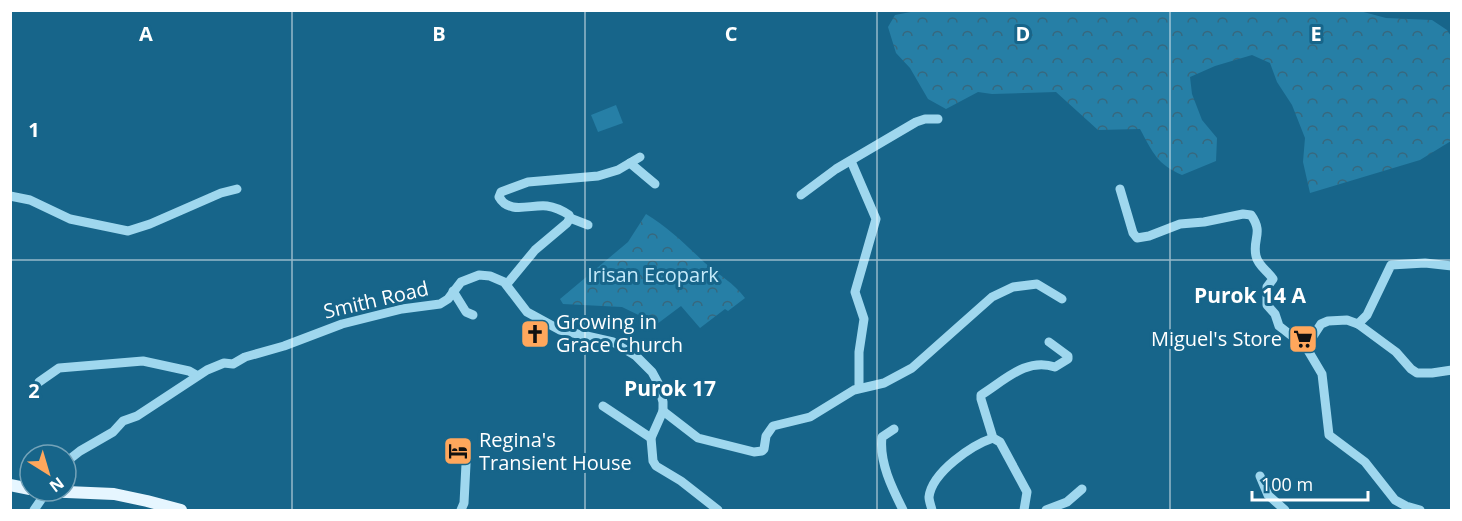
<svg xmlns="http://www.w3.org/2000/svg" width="1462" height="521" font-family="'Open Sans',sans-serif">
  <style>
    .forest { fill: url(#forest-crowns) }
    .pitch { fill: #267fa6 }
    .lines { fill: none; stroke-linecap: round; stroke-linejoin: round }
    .minor { stroke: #9fd7ee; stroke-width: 9 }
    .major { stroke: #e6f6ff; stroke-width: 12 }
    .grid { fill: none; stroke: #fff; stroke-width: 1.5; stroke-opacity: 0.55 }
    .labels { text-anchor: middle; stroke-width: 6; stroke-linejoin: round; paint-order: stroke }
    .park-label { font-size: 20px; fill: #c5eafa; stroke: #17658a }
    .street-label { font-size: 20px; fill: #fff; stroke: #17658a }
    .poi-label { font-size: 20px; fill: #fff; stroke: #17658a; text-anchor: start }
    .neighbourhood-label { font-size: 21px; font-weight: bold; fill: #fff; stroke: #17658a }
    .grid-label { font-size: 20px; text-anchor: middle; font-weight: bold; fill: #fff; stroke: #17658a; stroke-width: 6; stroke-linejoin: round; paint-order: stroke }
  </style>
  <defs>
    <pattern id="forest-crowns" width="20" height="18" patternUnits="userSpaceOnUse" patternTransform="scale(1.5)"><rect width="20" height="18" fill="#267fa6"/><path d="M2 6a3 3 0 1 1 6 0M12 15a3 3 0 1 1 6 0" fill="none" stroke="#37687e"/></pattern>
  </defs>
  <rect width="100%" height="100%" fill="#17658a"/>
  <g class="forest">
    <path d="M916,11L1356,10L1386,18L1432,20L1447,30L1451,36V141L1420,160L1310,193L1303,162L1305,138L1292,105L1277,82L1270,63L1252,55L1215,66L1190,77L1192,94L1202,120L1217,138L1216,161L1182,175C1157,164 1153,153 1140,129L1098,130L1056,92L992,94L978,92L946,109L928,99L910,68L896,53L888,27L895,15Z"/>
    <path d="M646,214C668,227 686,245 705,263C719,275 734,283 745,298L728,311L725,309L700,328L681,306L657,324L622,307L563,304L560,299L628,242Z"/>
  </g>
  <path class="pitch" d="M616,105L623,123L598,132L591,115Z"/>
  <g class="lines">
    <g class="minor">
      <path d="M851,161L876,219L855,292L864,319L859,352V388"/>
      <path d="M630,163L655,184"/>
      <path d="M1120,189L1133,233L1137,238L1149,236L1180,224L1204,222L1243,214L1251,215C1264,233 1252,239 1256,256C1258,266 1268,271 1273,279L1267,287V305L1275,314L1279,326L1306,347"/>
      <path d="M801,195L836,169L916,122L925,119H938"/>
      <path d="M10,196L30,200L70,219L128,231L150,224L221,193L237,189"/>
      <path d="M570,218L588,225"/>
      <path d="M507,284L535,250L567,223L570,218L569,215C563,211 555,207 547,206C531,204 509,215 499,197L501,192L528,182L598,176L618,170L640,157"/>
      <path d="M453,291L466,312L473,315"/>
      <path d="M1358,324L1367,315L1391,265L1425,263L1452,266"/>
      <path d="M39,382L59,368L143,361L189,371L196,375"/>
      <path d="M603,406L651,438"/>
      <path d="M663,411L698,438L754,452L762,451L764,449L766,436L773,426L810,417L854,390L884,383L912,368L992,297L1013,287L1037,284L1062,299"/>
      <path d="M894,429L882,437C879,462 892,488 903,510"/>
      <path d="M456,443L466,464L464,503L461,510"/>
      <path d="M66,462L80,451L113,432L123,421L137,416L207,370L224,363L233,364L245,357L284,346L342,324L402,309L440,304L448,299L461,282L479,275L490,276L504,282L527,312L560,330L613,342L636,356L652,372L658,383L663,402V411L651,438L653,461L656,466L681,481L718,510"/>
      <path d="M1260,476L1268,495L1285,510"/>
      <path d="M34,510L47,491"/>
      <path d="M932,510C931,506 929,501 929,497C932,472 972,445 993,438"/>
      <path d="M1024,510L1027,492L1000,442L993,438L981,399V395C1004,381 1026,357 1055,367L1068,359V356L1049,342"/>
      <path d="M1046,510L1067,502L1082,489"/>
      <path d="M1420,510L1406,506L1395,500L1365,462L1329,435L1322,374L1306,347L1321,324L1328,321L1347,320L1358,324L1396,352L1411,369L1417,373H1432L1452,370"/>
    </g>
    <g class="major">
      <path d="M10,485L30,489"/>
      <path d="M43,491L114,494L147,501L181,510"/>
    </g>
  </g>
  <path class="grid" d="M292,10V510M585,10V510M877,10V510M1170,10V510M10,260H1452"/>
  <defs>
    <g id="church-square" transform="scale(1.5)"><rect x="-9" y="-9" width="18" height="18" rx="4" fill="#ffa75c" stroke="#17658a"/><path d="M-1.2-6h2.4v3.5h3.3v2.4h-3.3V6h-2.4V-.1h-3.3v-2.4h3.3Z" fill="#111"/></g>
    <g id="supermarket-square" transform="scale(1.5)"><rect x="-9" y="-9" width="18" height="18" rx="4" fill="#ffa75c" stroke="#17658a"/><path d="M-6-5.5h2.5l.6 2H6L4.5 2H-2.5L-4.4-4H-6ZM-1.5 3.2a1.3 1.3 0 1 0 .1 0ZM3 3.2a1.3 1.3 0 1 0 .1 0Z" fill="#111"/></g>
    <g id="hotel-square" transform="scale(1.5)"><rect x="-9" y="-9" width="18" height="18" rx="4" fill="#ffa75c" stroke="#17658a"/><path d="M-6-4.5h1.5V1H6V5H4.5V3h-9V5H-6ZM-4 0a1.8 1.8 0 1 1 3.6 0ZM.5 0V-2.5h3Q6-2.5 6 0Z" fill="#111"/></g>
  </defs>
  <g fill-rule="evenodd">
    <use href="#church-square" x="535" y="334"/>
    <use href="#supermarket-square" x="1303" y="339"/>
    <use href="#hotel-square" x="458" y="451"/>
  </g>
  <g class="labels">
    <g class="park-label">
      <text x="653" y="282">Irisan Ecopark</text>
    </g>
    <g class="street-label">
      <text transform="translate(376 300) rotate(-13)" y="7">Smith Road</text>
    </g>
    <g class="poi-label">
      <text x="556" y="329">Growing in<tspan x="556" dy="23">Grace Church</tspan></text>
      <text x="1282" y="346" text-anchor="end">Miguel's Store</text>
      <text x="479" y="447">Regina's<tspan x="479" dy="23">Transient House</tspan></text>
    </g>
    <g class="neighbourhood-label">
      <text x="1250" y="303">Purok 14 A</text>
      <text x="670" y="396">Purok 17</text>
    </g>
  </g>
  <g class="grid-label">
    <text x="146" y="41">A</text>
    <text x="439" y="41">B</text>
    <text x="731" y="41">C</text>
    <text x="1023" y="41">D</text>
    <text x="1316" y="41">E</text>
    <text x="34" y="137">1</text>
    <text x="34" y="398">2</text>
  </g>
  <rect width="1462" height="521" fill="none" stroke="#ffffff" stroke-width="24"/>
  <g transform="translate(48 473) rotate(143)"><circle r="28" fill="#17658a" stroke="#74a3b9" stroke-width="1.5"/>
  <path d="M0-4.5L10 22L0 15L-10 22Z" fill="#ffa75c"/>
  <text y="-9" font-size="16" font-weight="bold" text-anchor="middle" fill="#ffffff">N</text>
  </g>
  <path d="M1252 491v9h116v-9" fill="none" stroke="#ffffff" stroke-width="3"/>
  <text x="1261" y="491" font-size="18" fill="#ffffff" stroke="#17658a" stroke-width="4.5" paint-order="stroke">100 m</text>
</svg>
